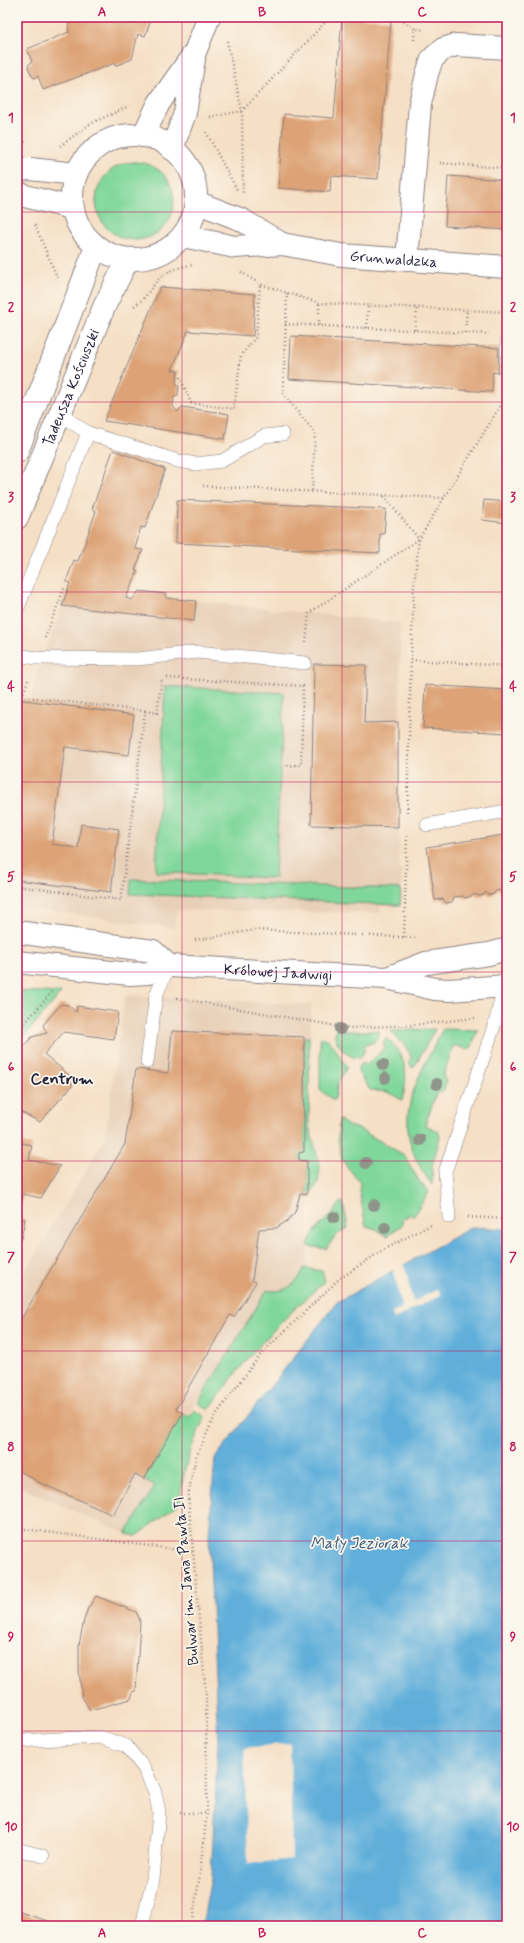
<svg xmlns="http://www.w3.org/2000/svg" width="524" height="1943" font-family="Mynerve,sans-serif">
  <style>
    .built { fill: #e8cfb7 }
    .green { fill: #80d79b; stroke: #517c6b }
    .water { fill: #60afda; stroke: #41688a }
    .pier { fill: #f5dfc5 }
    .building { fill: #dda376 }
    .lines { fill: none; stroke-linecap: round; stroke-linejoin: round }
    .lane-casing { stroke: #8c8080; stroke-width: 14 }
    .street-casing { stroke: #8c8080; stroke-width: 24 }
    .secondary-casing { stroke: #8c8080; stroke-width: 24 }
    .path { stroke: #8c8080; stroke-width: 2.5; stroke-dasharray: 1 3; stroke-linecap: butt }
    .lane { stroke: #fff; stroke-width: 13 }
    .street { stroke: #fff; stroke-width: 22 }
    .secondary { stroke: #fff; stroke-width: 22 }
    .tree { fill: #909589 }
    .grid { fill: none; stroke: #c2185b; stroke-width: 1; stroke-opacity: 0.55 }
    .labels { text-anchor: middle; stroke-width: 3.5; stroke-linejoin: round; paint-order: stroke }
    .street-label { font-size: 15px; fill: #22223b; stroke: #fbf7ec }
    .neighbourhood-label { font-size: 16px; font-weight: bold; fill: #22223b; stroke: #fbf7ec }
    .water-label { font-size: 16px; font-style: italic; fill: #3b5a7b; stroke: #fbf7ec }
    .neatline { fill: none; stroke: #c2185b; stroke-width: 1.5 }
    .grid-label { font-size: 13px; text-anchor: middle; font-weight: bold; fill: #c2185b }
  </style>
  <rect width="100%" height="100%" fill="#fbf7ec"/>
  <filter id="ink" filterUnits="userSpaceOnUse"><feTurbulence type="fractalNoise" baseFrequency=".025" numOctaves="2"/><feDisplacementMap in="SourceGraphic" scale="8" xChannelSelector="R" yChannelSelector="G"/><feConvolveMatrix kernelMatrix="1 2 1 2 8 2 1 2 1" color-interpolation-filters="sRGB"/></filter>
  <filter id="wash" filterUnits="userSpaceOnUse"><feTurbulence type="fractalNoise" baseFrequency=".012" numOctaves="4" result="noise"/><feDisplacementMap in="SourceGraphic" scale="16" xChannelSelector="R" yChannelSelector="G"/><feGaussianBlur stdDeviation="0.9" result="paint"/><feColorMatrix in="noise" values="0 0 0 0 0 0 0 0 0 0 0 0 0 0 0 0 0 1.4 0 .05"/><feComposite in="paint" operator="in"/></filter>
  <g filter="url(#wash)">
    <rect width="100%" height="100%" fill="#f5dfc5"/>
    <g class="built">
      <path d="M196,601L400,623L399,870L402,871L401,907L381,906L380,913L176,910L174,928L17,906V699L31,701L34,682L62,606L194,621Z"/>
      <path d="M125,995L311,1005L307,1270L305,1281L236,1350L195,1403L179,1432L136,1538L17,1486V1286L105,1138Z"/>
    </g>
    <g class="green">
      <circle cx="135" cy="201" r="39"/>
      <path d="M165,686L284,693L275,878L156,872Z"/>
      <path d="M131,879L401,889L400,905L130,894Z"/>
      <path d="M17,991L61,993L17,1045Z"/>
      <path d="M337,1028H343V1031H379V1037L374,1042L365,1045C365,1047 364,1051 363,1054C354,1066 336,1045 335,1036C334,1033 337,1031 337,1028Z"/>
      <path d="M435,1029L414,1067L412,1068L409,1060L412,1059L403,1041L400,1042L391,1031Z"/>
      <path d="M443,1029L478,1030L471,1048L466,1049L454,1045L443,1076L446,1082L444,1090L436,1094L425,1125L438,1131L440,1137L432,1166V1185C387,1125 413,1087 443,1029Z"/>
      <path d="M304,1037H309V1126L320,1166L318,1183L314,1189L307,1194V1161L299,1160V1153L304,1152Z"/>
      <path d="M323,1037L330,1041L347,1067L338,1083L335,1099L333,1100L320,1090V1038Z"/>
      <path d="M386,1039H388C407,1059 409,1074 402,1100L388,1092L370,1090L358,1072V1067L363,1063L365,1066L377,1056L386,1046L383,1044Z"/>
      <path d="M339,1119L348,1126L359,1129L404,1155L419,1181L429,1192L413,1217L411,1214L401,1220L403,1224L387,1236L376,1229L366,1226L359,1191L360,1183L342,1160L338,1139Z"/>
      <path d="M343,1202L348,1228L336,1235L326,1249L308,1246C311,1227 331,1220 339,1203Z"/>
      <path d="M304,1268L322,1271L325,1281C282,1319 241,1362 209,1410L198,1403L267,1290C285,1294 298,1284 304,1268Z"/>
      <path d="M194,1410L205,1417C191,1445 182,1471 180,1503L137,1536L126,1534L155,1486L144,1479L183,1413L190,1417Z"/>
    </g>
    <path class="water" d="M472,1227L507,1229V1926H202L211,1878L218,1743L209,1535L215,1458L337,1302Z"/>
    <g class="pier">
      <path d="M404,1262L413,1302L438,1289L441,1295L394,1319L392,1313L402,1307L393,1268Z"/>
      <path d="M290,1743L292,1859L248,1864L244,1748Z"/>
    </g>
    <g id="blocks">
      <g class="building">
        <path d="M70,17H152L145,36L138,34L132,59L115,66V63L43,90L38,76L34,78L32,76L28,67L29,64L32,62L27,49L69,32L68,28Z"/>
        <path d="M342,17L391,20L378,179L331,176L330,192L278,188L284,114L334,118Z"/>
        <path d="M448,176L507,180V230L445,226Z"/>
        <path d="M160,287L255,294L253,336L188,331L172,370L178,371L176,383L179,385L178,395L174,397L173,406L177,412L182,407L229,414L225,439L104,421Z"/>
        <path d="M291,336L499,348L498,373L493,372L492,392L289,379Z"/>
        <path d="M113,450L165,469L145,528L141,527L135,549L143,550L135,570L138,571L126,598L132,600L139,591L166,594V598L196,601L194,621L62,606L70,583L66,582L74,560L78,561L85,543L96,511L92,509Z"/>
        <path d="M177,500L386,509L384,534H380V553L176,543Z"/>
        <path d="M484,500L507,502V523L482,520Z"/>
        <path d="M314,664L366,665L364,723L398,722V827L311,825Z"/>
        <path d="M425,685L507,690V733L423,728Z"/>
        <path d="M17,699L134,715L129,755L65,747L52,844L78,848L81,824L119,829L111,892L17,880Z"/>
        <path d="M507,818V892L501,893L499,890L496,891L494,894L489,895L485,892L484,895L478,896L476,894L465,898L463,896L454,897L452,902L446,903L443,899L435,900L427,847L503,835L502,829Z"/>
        <path d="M61,1004L68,1005L76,1012L77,1006L118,1012L114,1039L64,1032L44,1054L70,1076L72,1086L40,1122L17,1110V1054L32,1037L47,1033L43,1025Z"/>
        <path d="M172,1031L304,1037V1152L299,1153V1160L307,1161V1194H300L295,1212L287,1221L276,1228L259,1229L252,1280L256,1282L234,1317L230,1315L176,1409L183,1413L144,1479L135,1474L113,1515L38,1482L17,1469V1326L125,1144L136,1069L168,1073Z"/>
        <path d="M17,1142L32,1145L29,1160L60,1166L41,1198L23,1194L18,1218L25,1219L21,1239L17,1242Z"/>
        <path d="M96,1596L136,1612L140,1620L136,1691L133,1692L131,1699L90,1710L82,1697L79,1670V1645L84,1620L88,1608Z"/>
        <path d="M17,1911L63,1926H17Z"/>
      </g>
    </g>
  </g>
  <g filter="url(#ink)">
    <use href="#blocks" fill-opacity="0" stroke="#8c8080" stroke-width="1"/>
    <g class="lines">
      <g class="lane-casing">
        <g id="lane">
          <path d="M507,341V384"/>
          <path d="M62,408L70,421L88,433L178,461L196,464L222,461L264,436L283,434"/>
          <path d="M17,610L88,433"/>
          <path d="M17,655L37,658L138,659L197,652L305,663"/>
          <path d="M427,825L507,811"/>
          <path d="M147,1062L156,995L169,966"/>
          <path d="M449,1217L445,1172L496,1020L504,986"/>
          <path d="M17,1741L100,1737L126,1746L144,1768L155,1792L159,1812L153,1879L142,1926"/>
          <path d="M17,1849L43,1856"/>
        </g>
      </g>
      <g class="street-casing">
        <path id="street" d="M407,260L420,104L427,74L432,59L443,49L456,45L507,48"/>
      </g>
      <g class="secondary-casing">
        <g id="secondary">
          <circle cx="134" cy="197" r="62"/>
          <path d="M143,136L159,103L195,52L209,17"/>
          <path d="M172,149L185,113L194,59"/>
          <path d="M17,170L30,169L76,174"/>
          <path d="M17,192L25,196L72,208"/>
          <path d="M196,202L242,220L282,244"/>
          <path id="s1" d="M183,236L235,247L282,244L341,255L507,267"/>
          <path d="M17,452L96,247"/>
          <path id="s2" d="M17,518L104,307L128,259"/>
          <path d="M17,932L153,951L169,966"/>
          <path id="s3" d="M17,962L130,974L148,973L169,966L387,978L435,989L449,990L507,986"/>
          <path d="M387,978L426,963L489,954L507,949"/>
        </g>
      </g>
      <g class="path">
        <path d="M397,17L415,29L425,30"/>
        <path d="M414,40L415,29"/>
        <path d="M227,41L242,111L243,193"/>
        <path d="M17,77L20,140"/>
        <path d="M210,117L242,111L330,17"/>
        <path d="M206,132L237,190"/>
        <path d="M17,139L28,143"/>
        <path d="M60,146L90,124L129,106"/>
        <path d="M440,163L504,168L505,150"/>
        <path d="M35,225L57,277"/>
        <path d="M241,272L260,284L319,303L507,312"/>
        <path d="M287,293L283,394L315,433L312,491"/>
        <path d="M134,306C148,297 151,286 162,276C170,270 183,266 192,265"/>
        <path d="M285,324L489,334"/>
        <path d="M319,325V303"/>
        <path d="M367,328L368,305"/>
        <path d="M415,330L417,308"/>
        <path d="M465,333L467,310"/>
        <path d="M180,377L191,403L234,409L241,355L256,337L260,284"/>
        <path d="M203,486L444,498"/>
        <path d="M45,638L65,586"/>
        <path d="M306,642L309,613L419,539L383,495"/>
        <path d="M411,660L507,666"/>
        <path d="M167,678L303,686L301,765L283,766"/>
        <path d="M17,696L145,711L121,900L17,886"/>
        <path d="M22,696L29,678"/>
        <path d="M145,711L157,713L162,678"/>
        <path d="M407,816L411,660L414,586L419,539L502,403"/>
        <path d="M404,937L407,833"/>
        <path d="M195,940L255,930L417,938"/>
        <path d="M177,998L348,1028L413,1025L475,1018"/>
        <path d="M17,1032L52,992"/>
        <path d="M468,1217L507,1219"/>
        <path d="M17,1528L194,1552"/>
        <path d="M180,1813H207"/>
        <path d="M191,1926L199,1881L207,1813L206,1696L188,1495L196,1457L215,1416L261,1354L338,1280L384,1249L431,1225"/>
      </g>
      <use href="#lane" class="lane"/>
      <use href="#street" class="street"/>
      <use href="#secondary" class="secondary"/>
    </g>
    <g class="tree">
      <circle cx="340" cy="1029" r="6"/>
      <circle cx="383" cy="1065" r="6"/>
      <circle cx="385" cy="1078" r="6"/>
      <circle cx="437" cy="1084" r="6"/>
      <circle cx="420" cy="1140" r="6"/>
      <circle cx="366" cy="1163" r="6"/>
      <circle cx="374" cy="1205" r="6"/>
      <circle cx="334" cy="1217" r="6"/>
      <circle cx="385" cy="1228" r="6"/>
    </g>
  </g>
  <path class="grid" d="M182,17V1926M342,17V1926M17,212H507M17,402H507M17,592H507M17,782H507M17,972H507M17,1161H507M17,1351H507M17,1541H507M17,1731H507"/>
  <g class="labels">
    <g class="street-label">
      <text dy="5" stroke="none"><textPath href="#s1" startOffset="213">Grunwaldzka</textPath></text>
      <text dy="5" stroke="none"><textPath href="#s2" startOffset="141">Tadeusza Kościuszki</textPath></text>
      <text dy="5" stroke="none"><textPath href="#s3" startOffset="263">Królowej Jadwigi</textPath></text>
      <text transform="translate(186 1581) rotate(-95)" y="5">Bulwar im. Jana Pawła II</text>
    </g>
    <g class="neighbourhood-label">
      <text x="62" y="1084">Centrum</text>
    </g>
    <g class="water-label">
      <text x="359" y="1548">Mały Jeziorak</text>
    </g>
  </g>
  <rect width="524" height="1943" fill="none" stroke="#fbf7ec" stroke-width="44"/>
  <rect x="22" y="22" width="480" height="1899" class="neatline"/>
  <g class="grid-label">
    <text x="102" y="16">A</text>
    <text x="262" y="16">B</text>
    <text x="422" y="16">C</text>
    <text x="11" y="122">1</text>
    <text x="513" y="122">1</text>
    <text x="11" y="311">2</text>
    <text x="513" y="311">2</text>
    <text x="11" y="501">3</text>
    <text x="513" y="501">3</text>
    <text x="11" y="691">4</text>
    <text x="513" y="691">4</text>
    <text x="11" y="881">5</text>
    <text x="513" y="881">5</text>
    <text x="11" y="1071">6</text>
    <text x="513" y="1071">6</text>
    <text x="11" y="1261">7</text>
    <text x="513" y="1261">7</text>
    <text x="11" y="1451">8</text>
    <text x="513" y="1451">8</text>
    <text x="11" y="1641">9</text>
    <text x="513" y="1641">9</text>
    <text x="11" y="1831">10</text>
    <text x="513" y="1831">10</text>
    <text x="102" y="1937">A</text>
    <text x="262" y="1937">B</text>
    <text x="422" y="1937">C</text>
  </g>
</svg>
